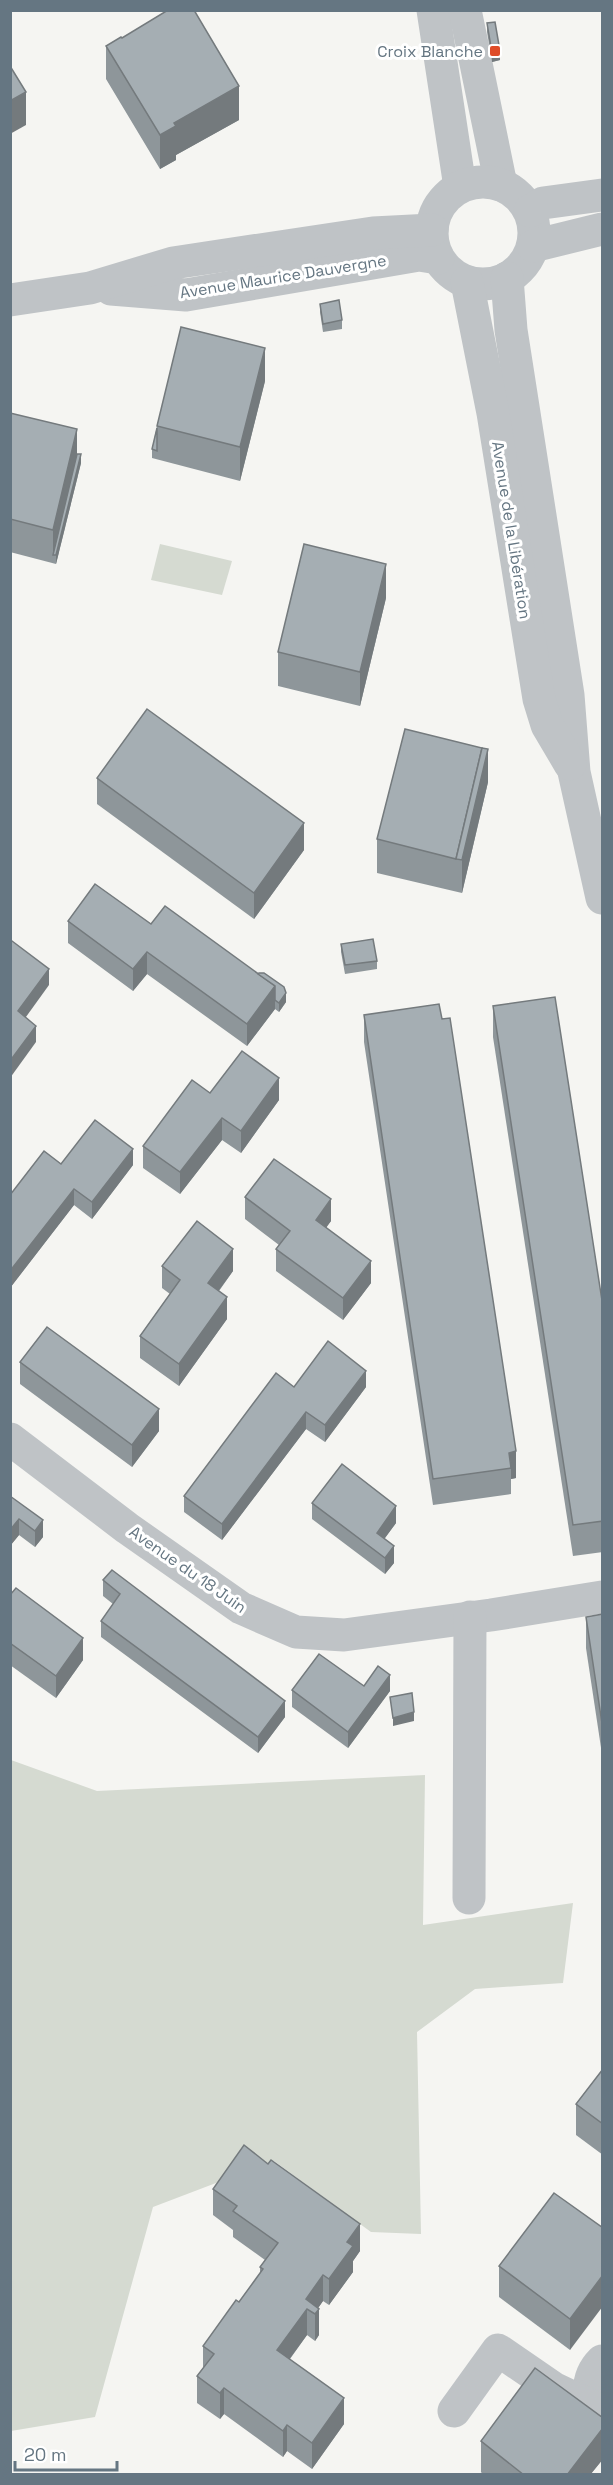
<svg xmlns="http://www.w3.org/2000/svg" width="613" height="2485" font-family="'Space Grotesk',sans-serif">
  <style>
    .green { fill: #d5dad1 }
    .lines { fill: none; stroke-linecap: round; stroke-linejoin: round }
    .minor { stroke: #bfc3c6; stroke-width: 33 }
    .wall { fill: #8e969a }
    .shaded-wall { fill: #747a7d }
    .building { fill: #a5aeb3; stroke: #747a7d; stroke-width: 1.5 }
    .poi-dot { fill: #df4c28; stroke: #fff; stroke-width: 2 }
    .labels { text-anchor: middle; stroke-width: 6; stroke-linejoin: round; paint-order: stroke }
    .poi-label { font-size: 16px; fill: #657682; stroke: #fff; text-anchor: end }
    .street-label { font-size: 16px; fill: #657682; stroke: #fff }
  </style>
  <rect width="100%" height="100%" fill="#f5f5f2"/>
  <g class="green">
    <path d="M160,544L232,561L222,595L151,580Z"/>
    <path d="M11,1760L97,1791L425,1775L423,1925L573,1903L563,1983L475,1989L417,2032L421,2234L371,2232L274,2161L153,2207L95,2417L11,2431Z"/>
  </g>
  <g class="lines">
    <g class="minor">
      <path d="M433,10L460,187"/>
      <path d="M465,10L501,185"/>
      <circle cx="483" cy="233" r="51"/>
      <path d="M530,211L543,203L602,195"/>
      <path d="M533,246L602,229"/>
      <path d="M507,278L511,330L568,695L574,772L602,898"/>
      <path d="M467,282L493,413L539,699L547,725L570,764"/>
      <path d="M111,289L186,295L419,255L438,258"/>
      <path d="M10,300L90,288L173,263L373,233L432,230"/>
      <path d="M10,1439L127,1528L241,1608L296,1632L344,1635L491,1615L602,1597"/>
      <path d="M469,1898L470,1617"/>
      <path d="M602,2361C585,2378 586,2403 602,2420"/>
      <path d="M454,2411L498,2350L555,2389L593,2407"/>
    </g>
  </g>
  <g class="wall">
    <path d="M487,23L500,60L492,62L487,32Z"/>
    <path d="M106,46L239,120L176,155V160L160,169L106,79Z"/>
    <path d="M320,304L342,320V329L323,332L320,312Z"/>
    <path d="M265,381L240,481L152,458V449L157,426Z"/>
    <path d="M10,413L77,454L81,463L56,564L10,552Z"/>
    <path d="M386,598L360,706L278,686V652Z"/>
    <path d="M482,748L488,782L462,893L377,873V839Z"/>
    <path d="M97,778L304,850L254,919L97,804Z"/>
    <path d="M68,921L151,924L286,1002L279,1012L275,1009L247,1046L147,974L133,991L68,943Z"/>
    <path d="M341,944L377,961V969L345,974L341,952Z"/>
    <path d="M493,1006L603,1307V1552L573,1556L493,1037Z"/>
    <path d="M364,1015L516,1478L511,1479V1494L433,1505L364,1042Z"/>
    <path d="M210,1093L279,1100L241,1153L222,1140L180,1194L143,1168V1146Z"/>
    <path d="M61,1164L133,1165L92,1219L74,1205L10,1288V1195Z"/>
    <path d="M245,1197L331,1221L326,1227L371,1283L343,1320L276,1271V1249L279,1245L245,1219Z"/>
    <path d="M162,1266L233,1271L219,1291L227,1319L179,1386L140,1358V1336L170,1294L162,1288Z"/>
    <path d="M20,1362L159,1431L132,1467L20,1384Z"/>
    <path d="M294,1387H366L325,1442L306,1429L222,1540L184,1512V1496Z"/>
    <path d="M10,1496L43,1537L35,1547L19,1535L10,1546Z"/>
    <path d="M312,1503L396,1523L384,1539L394,1563L385,1574L312,1519Z"/>
    <path d="M103,1580L285,1717L258,1753L101,1637V1621L113,1604L103,1596Z"/>
    <path d="M10,1595L83,1660L56,1698L10,1665Z"/>
    <path d="M603,1614V1761L586,1648V1617Z"/>
    <path d="M364,1686L390,1691L348,1748L292,1707V1690Z"/>
    <path d="M603,2069V2155L576,2135V2104Z"/>
    <path d="M213,2189L360,2251L353,2261V2272L329,2305L323,2301L318,2308L319,2335L315,2341L307,2335L290,2359L344,2424L312,2469L287,2451L283,2457L224,2414L220,2419L197,2403V2376L203,2368V2346L239,2302L260,2273V2267L265,2260L233,2237V2230L213,2215Z"/>
    <path d="M603,2228L570,2350L499,2297V2266Z"/>
    <path d="M603,2418V2459L590,2475H483L481,2472V2441Z"/>
  </g>
  <g class="shaded-wall">
    <path d="M500,51V60L492,62V53Z"/>
    <path d="M239,86V120L176,155V160L160,169V135L174,123Z"/>
    <path d="M26,92V125L10,134V101Z"/>
    <path d="M265,348V381L240,481V447Z"/>
    <path d="M77,429V463L53,555V563V530Z"/>
    <path d="M81,454V463L56,564V555Z"/>
    <path d="M386,564V598L360,706V672Z"/>
    <path d="M488,749V782L462,893V860Z"/>
    <path d="M304,823V850L254,919V893Z"/>
    <path d="M147,952V974L133,991V969Z"/>
    <path d="M49,969V985L18,1028V1011Z"/>
    <path d="M275,986V1009L247,1046V1024Z"/>
    <path d="M286,993V1002L279,1012V1003Z"/>
    <path d="M36,1026V1042L10,1078V1061Z"/>
    <path d="M279,1078V1100L241,1153V1131Z"/>
    <path d="M222,1118V1140L180,1194V1172Z"/>
    <path d="M133,1149V1165L92,1219V1202Z"/>
    <path d="M74,1189V1205L10,1288V1271Z"/>
    <path d="M331,1199V1221L316,1242V1220Z"/>
    <path d="M233,1249V1271L208,1305V1283Z"/>
    <path d="M371,1261V1283L343,1320V1298Z"/>
    <path d="M227,1297V1319L179,1386V1364Z"/>
    <path d="M366,1371V1387L325,1442V1425Z"/>
    <path d="M159,1409V1431L132,1467V1445Z"/>
    <path d="M306,1412V1429L222,1540V1524Z"/>
    <path d="M516,1451V1478L511,1479V1468L509,1453Z"/>
    <path d="M396,1506V1523L377,1549V1533Z"/>
    <path d="M19,1519V1535L10,1546V1530Z"/>
    <path d="M43,1520V1537L35,1547V1531Z"/>
    <path d="M394,1546V1563L385,1574V1558Z"/>
    <path d="M83,1638V1660L56,1698V1676Z"/>
    <path d="M390,1675V1691L348,1748V1732Z"/>
    <path d="M285,1701V1717L258,1753V1737Z"/>
    <path d="M414,1712V1721L393,1726V1718Z"/>
    <path d="M360,2224V2251L353,2261V2272L329,2305V2279L347,2242Z"/>
    <path d="M323,2275V2301L314,2314L307,2309V2335L277,2376V2350L306,2299Z"/>
    <path d="M603,2275V2306L570,2350V2319Z"/>
    <path d="M319,2309V2335L315,2341V2314Z"/>
    <path d="M224,2388V2414L220,2419V2393Z"/>
    <path d="M344,2398V2424L312,2469V2443Z"/>
    <path d="M287,2425V2451L283,2457V2431Z"/>
    <path d="M603,2428V2459L590,2475H567Z"/>
  </g>
  <g class="building">
    <path d="M168,10H194L239,86L174,123L176,126L160,135L106,46L121,37L122,38Z"/>
    <path d="M495,22L500,51L492,53L487,23Z"/>
    <path d="M10,66L26,92L10,101Z"/>
    <path d="M339,300L342,320L323,324L320,304Z"/>
    <path d="M181,327L265,348L240,447L157,426Z"/>
    <path d="M10,413L77,429L53,530L10,519Z"/>
    <path d="M157,428V451L152,449Z"/>
    <path d="M77,454H81L56,555H53Z"/>
    <path d="M304,544L386,564L360,672L278,652Z"/>
    <path d="M147,709L304,823L254,893L97,778Z"/>
    <path d="M405,729L482,748L456,859L377,839Z"/>
    <path d="M482,748L488,749L462,860L456,859Z"/>
    <path d="M95,884L151,924L165,906L275,986L247,1024L147,952L133,969L68,921Z"/>
    <path d="M373,939L377,961L345,965L341,944Z"/>
    <path d="M12,941L49,969L18,1011L36,1026L10,1061V943Z"/>
    <path d="M259,973H264L284,987L286,993L279,1003L275,1000V986L258,974Z"/>
    <path d="M555,997L603,1307V1521L573,1525L493,1006Z"/>
    <path d="M439,1004L442,1019L450,1018L516,1451L509,1453L511,1468L433,1479L364,1015Z"/>
    <path d="M242,1051L279,1078L241,1131L222,1118L180,1172L143,1146L192,1080L210,1093Z"/>
    <path d="M95,1120L133,1149L92,1202L74,1189L10,1271V1195L44,1151L61,1164Z"/>
    <path d="M274,1159L331,1199L316,1220L371,1261L343,1298L276,1249L290,1231L245,1197Z"/>
    <path d="M197,1221L233,1249L208,1283L227,1297L179,1364L140,1336L180,1280L162,1266Z"/>
    <path d="M47,1327L159,1409L132,1445L20,1362Z"/>
    <path d="M328,1341L366,1371L325,1425L306,1412L222,1524L184,1496L276,1373L294,1387Z"/>
    <path d="M342,1464L396,1506L377,1533L394,1546L385,1558L312,1503Z"/>
    <path d="M10,1496L43,1520L35,1531L19,1519L10,1530Z"/>
    <path d="M112,1570L285,1701L258,1737L101,1621L120,1594L103,1580Z"/>
    <path d="M16,1588L83,1638L56,1676L10,1643V1595Z"/>
    <path d="M603,1614V1730L586,1617Z"/>
    <path d="M319,1654L364,1686L378,1666L390,1675L348,1732L292,1690Z"/>
    <path d="M412,1693L414,1712L393,1718L390,1697Z"/>
    <path d="M603,2069V2124L576,2104Z"/>
    <path d="M244,2145L268,2164L271,2160L360,2224L347,2242L353,2246L329,2279L323,2275L306,2299L319,2309L315,2314L307,2309L277,2350L344,2398L312,2443L287,2425L283,2431L224,2388L220,2393L197,2376L214,2354L203,2346L236,2300L239,2302L263,2269L260,2267L278,2243L233,2211L237,2206L213,2189Z"/>
    <path d="M554,2193L603,2228V2275L570,2319L499,2266Z"/>
    <path d="M535,2368L603,2418V2428L567,2475H524L481,2441Z"/>
  </g>
  <rect class="poi-dot" x="489" y="45" width="12" height="12" rx="3"/>
  <g class="labels">
    <g class="poi-label">
      <text x="483" y="57">Croix Blanche</text>
    </g>
    <g class="street-label">
      <text transform="translate(283 276) rotate(-9)" y="6">Avenue Maurice Dauvergne</text>
      <text transform="translate(512 530) rotate(81)" y="6">Avenue de la Libération</text>
      <text transform="translate(188 1569) rotate(35)" y="6">Avenue du 18 Juin</text>
    </g>
  </g>
  <rect width="613" height="2485" fill="none" stroke="#657682" stroke-width="24"/>
  <path d="M15 2461v9h102v-9" fill="none" stroke="#657682" stroke-width="3"/>
  <text x="24" y="2461" font-size="18" fill="#657682" stroke="#ffffff" stroke-width="4.5" paint-order="stroke">20 m</text>
</svg>
